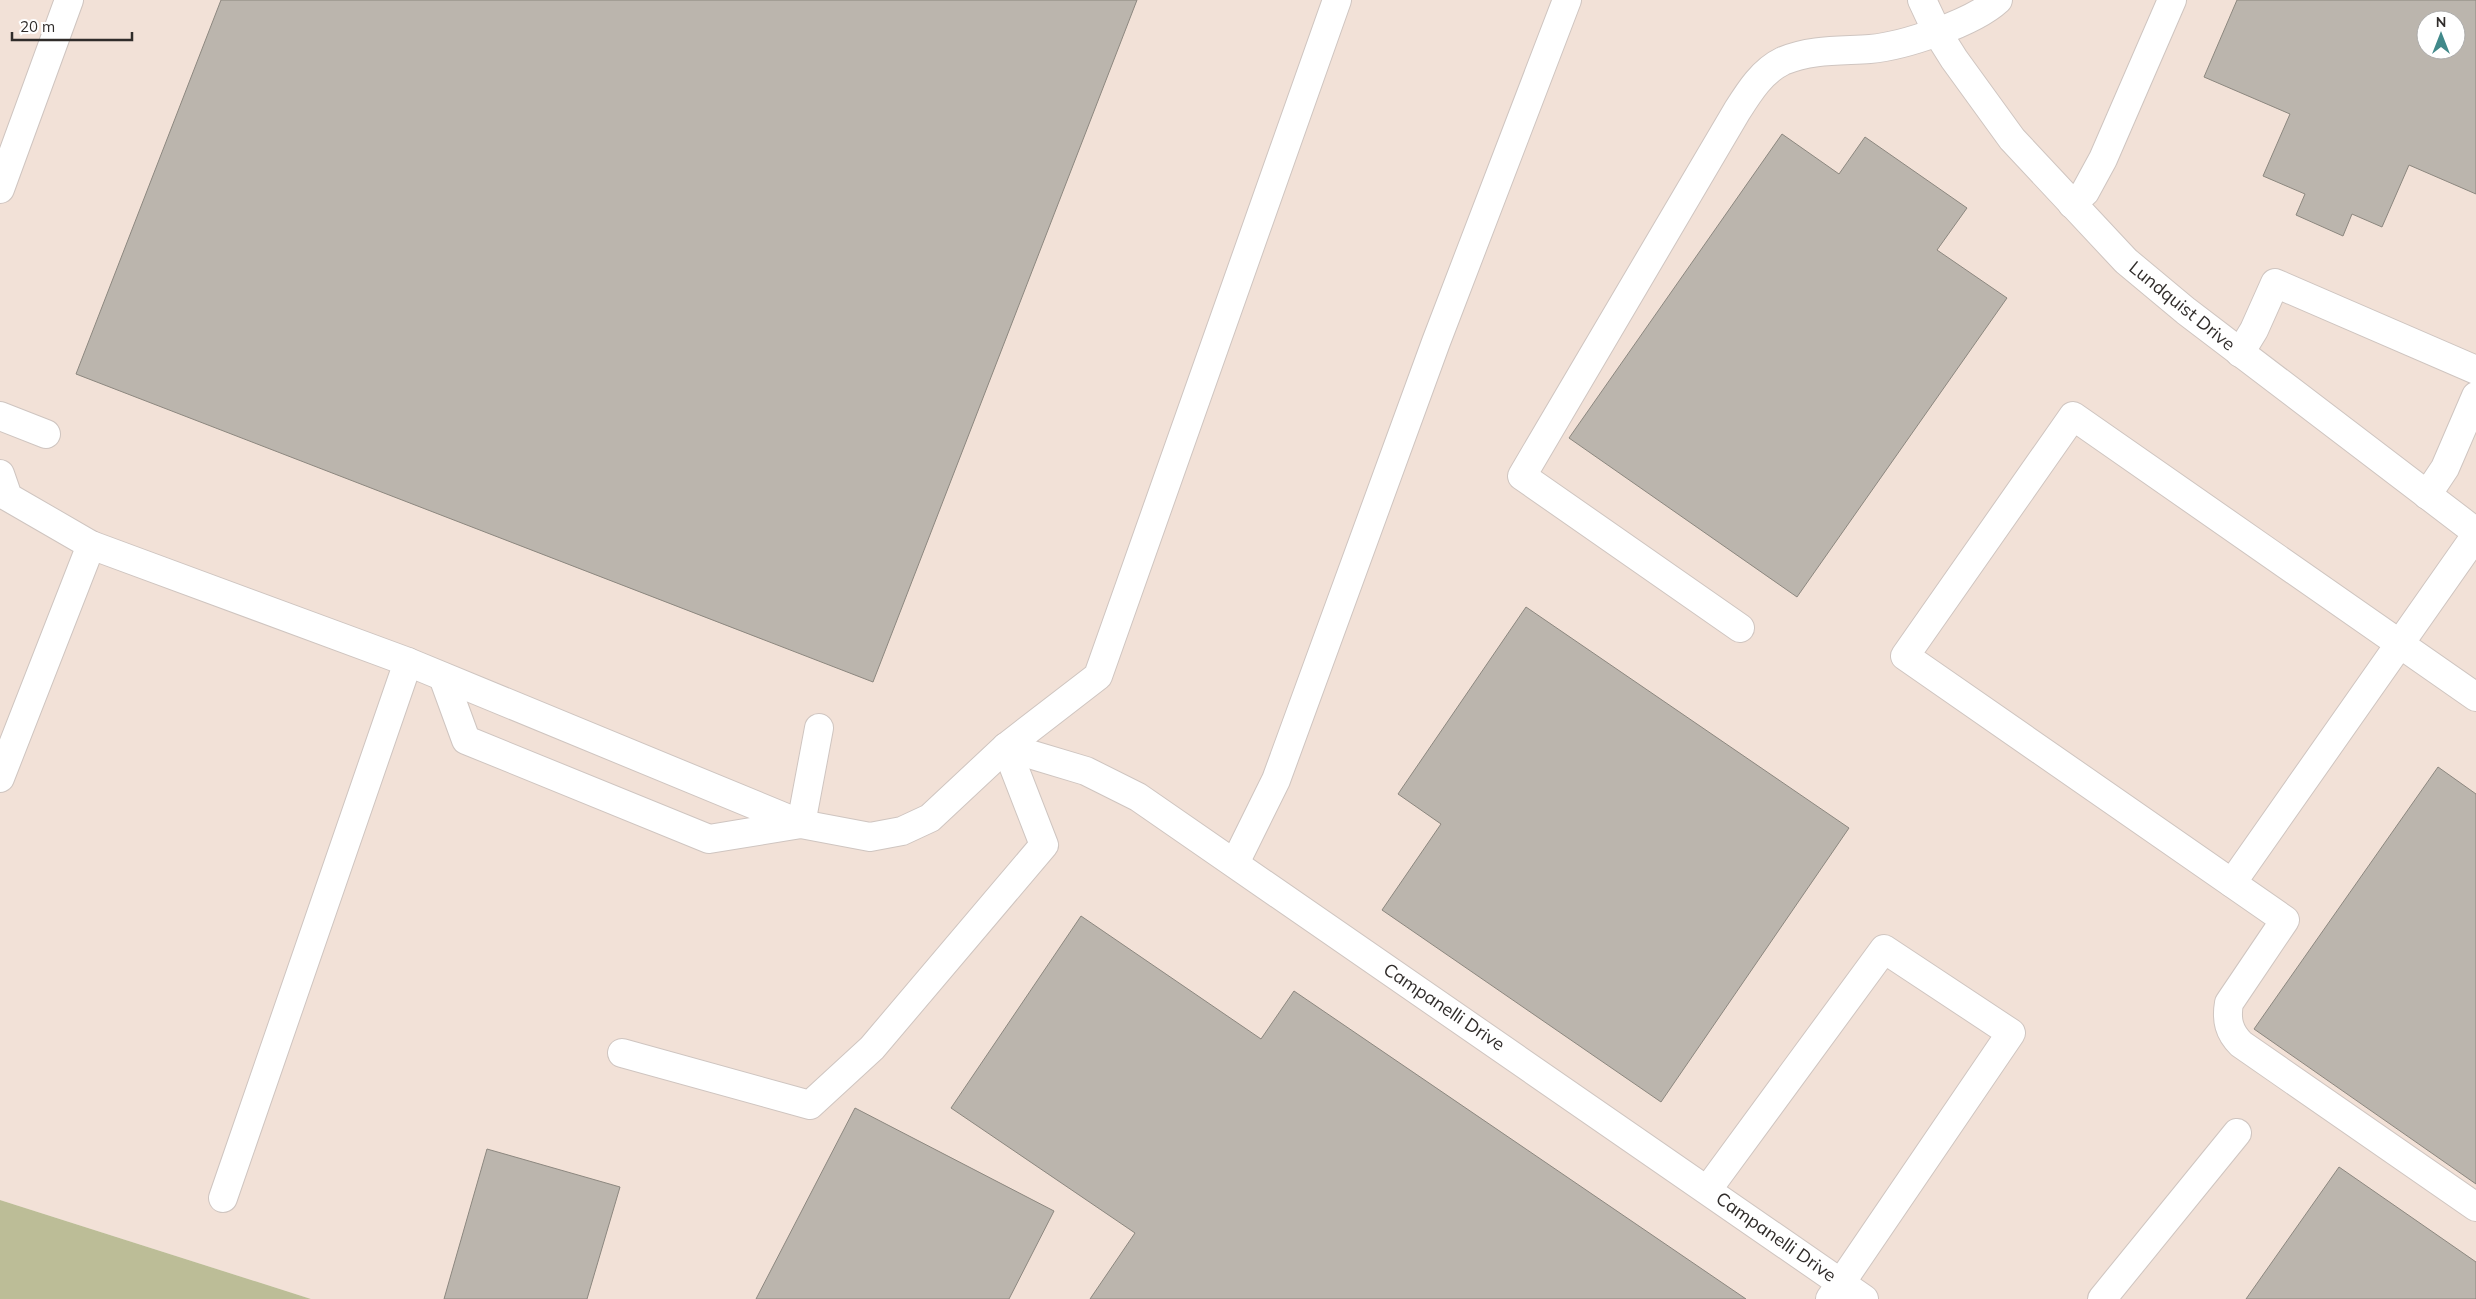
<svg xmlns="http://www.w3.org/2000/svg" width="2476" height="1299" font-family="Mulish,sans-serif">
  <style>
    .built { fill: #f2e1d7; fill-rule: evenodd }
    .forest { fill: #bcbd97 }
    .building { fill: #bbb5ad; stroke: #8c877f; fill-rule: evenodd }
    .lines { fill: none; stroke-linecap: round; stroke-linejoin: round }
    .minor-casing { stroke: #cfc5c0; stroke-width: 30 }
    .minor { stroke: #fff; stroke-width: 28 }
    .labels { text-anchor: middle; stroke-width: 4; stroke-linejoin: round; paint-order: stroke }
    .street-label { font-size: 18px; fill: #302c2a; stroke: #fff }
  </style>
  <rect width="100%" height="100%" fill="#f9efe9"/>
  <path class="built" d="M0,0H2476V1299H311L0,1200ZM2426,20H2456V50H2426Z"/>
  <path class="forest" d="M0,1200L311,1299H0Z"/>
  <g class="building">
    <path d="M221,0H1137L873,682L76,374Z"/>
    <path d="M2237,0H2476V194L2409,165L2382,227L2352,214L2343,236L2296,215L2305,194L2263,176L2290,114L2204,77ZM2426,20H2456V50H2426Z"/>
    <path d="M1782,134L1839,174L1865,137L1967,208L1937,250L2007,298L1797,597L1569,438Z"/>
    <path d="M1526,607L1849,828L1661,1102L1382,910L1441,824L1398,794Z"/>
    <path d="M2438,767L2476,794V1184L2254,1029Z"/>
    <path d="M1081,916L1261,1039L1294,991L1746,1299H1090L1135,1233L951,1108Z"/>
    <path d="M855,1108L1054,1211L1009,1299H756Z"/>
    <path d="M487,1149L620,1187L587,1299H444Z"/>
    <path d="M2339,1167L2476,1262V1299H2246Z"/>
  </g>
  <g class="lines">
    <g class="minor-casing">
      <g id="minor">
        <path d="M1922,0L1937,32L1954,59L2012,139L2126,261L2186,311L2476,532"/>
        <path d="M0,189L69,0"/>
        <path d="M2072,204L2085,192L2103,159L2172,0"/>
        <path d="M2240,353L2254,330L2275,283L2476,370"/>
        <path d="M0,416L46,434"/>
        <path d="M0,474L8,497L91,545L408,662L801,824L870,837L902,831L930,818L1006,747L1098,676L1337,0"/>
        <path d="M2427,495L2445,468L2476,396"/>
        <path d="M1740,628L1522,476L1737,111C1749,92 1762,71 1783,61C1811,49 1841,51 1870,49C1904,46 1973,23 1998,0"/>
        <path d="M443,677L466,740L709,839L801,824"/>
        <path d="M2476,697L2073,416L1905,656L2285,920L2229,1003C2226,1020 2229,1032 2241,1044L2476,1207"/>
        <path d="M1006,747L1086,771L1138,797L1864,1299"/>
        <path d="M0,778L91,545"/>
        <path d="M801,824L819,728"/>
        <path d="M1235,863L1276,780L1436,342L1567,0"/>
        <path d="M2232,883L2476,535"/>
        <path d="M622,1053L810,1105L872,1048L1044,845L1006,747"/>
        <path d="M1708,1189L1884,949L2011,1033L1830,1299"/>
        <path d="M223,1198L408,662"/>
        <path d="M2102,1299L2237,1133"/>
      </g>
    </g>
    <use href="#minor" class="minor"/>
  </g>
  <g class="labels">
    <g class="street-label">
      <text transform="translate(2182 306) rotate(39)" y="6">Lundquist Drive</text>
      <text transform="translate(1444 1007) rotate(34)" y="6">Campanelli Drive</text>
      <text transform="translate(1776 1237) rotate(35)" y="6">Campanelli Drive</text>
    </g>
  </g>
  <g transform="translate(2441 35)"><circle r="24" fill="#ffffff" stroke="#acabaa"/>
  <path d="M0-4L9 19L0 12L-9 19Z" fill="#41898a"/>
  <text y="-8" font-size="14" font-weight="bold" text-anchor="middle" fill="#302c2a">N</text>
  </g>
  <path d="M12 32v8h120v-8" fill="none" stroke="#302c2a" stroke-width="2.5"/>
  <text x="20" y="32" font-size="15" fill="#302c2a" stroke="#ffffff" stroke-width="4" paint-order="stroke">20 m</text>
</svg>
